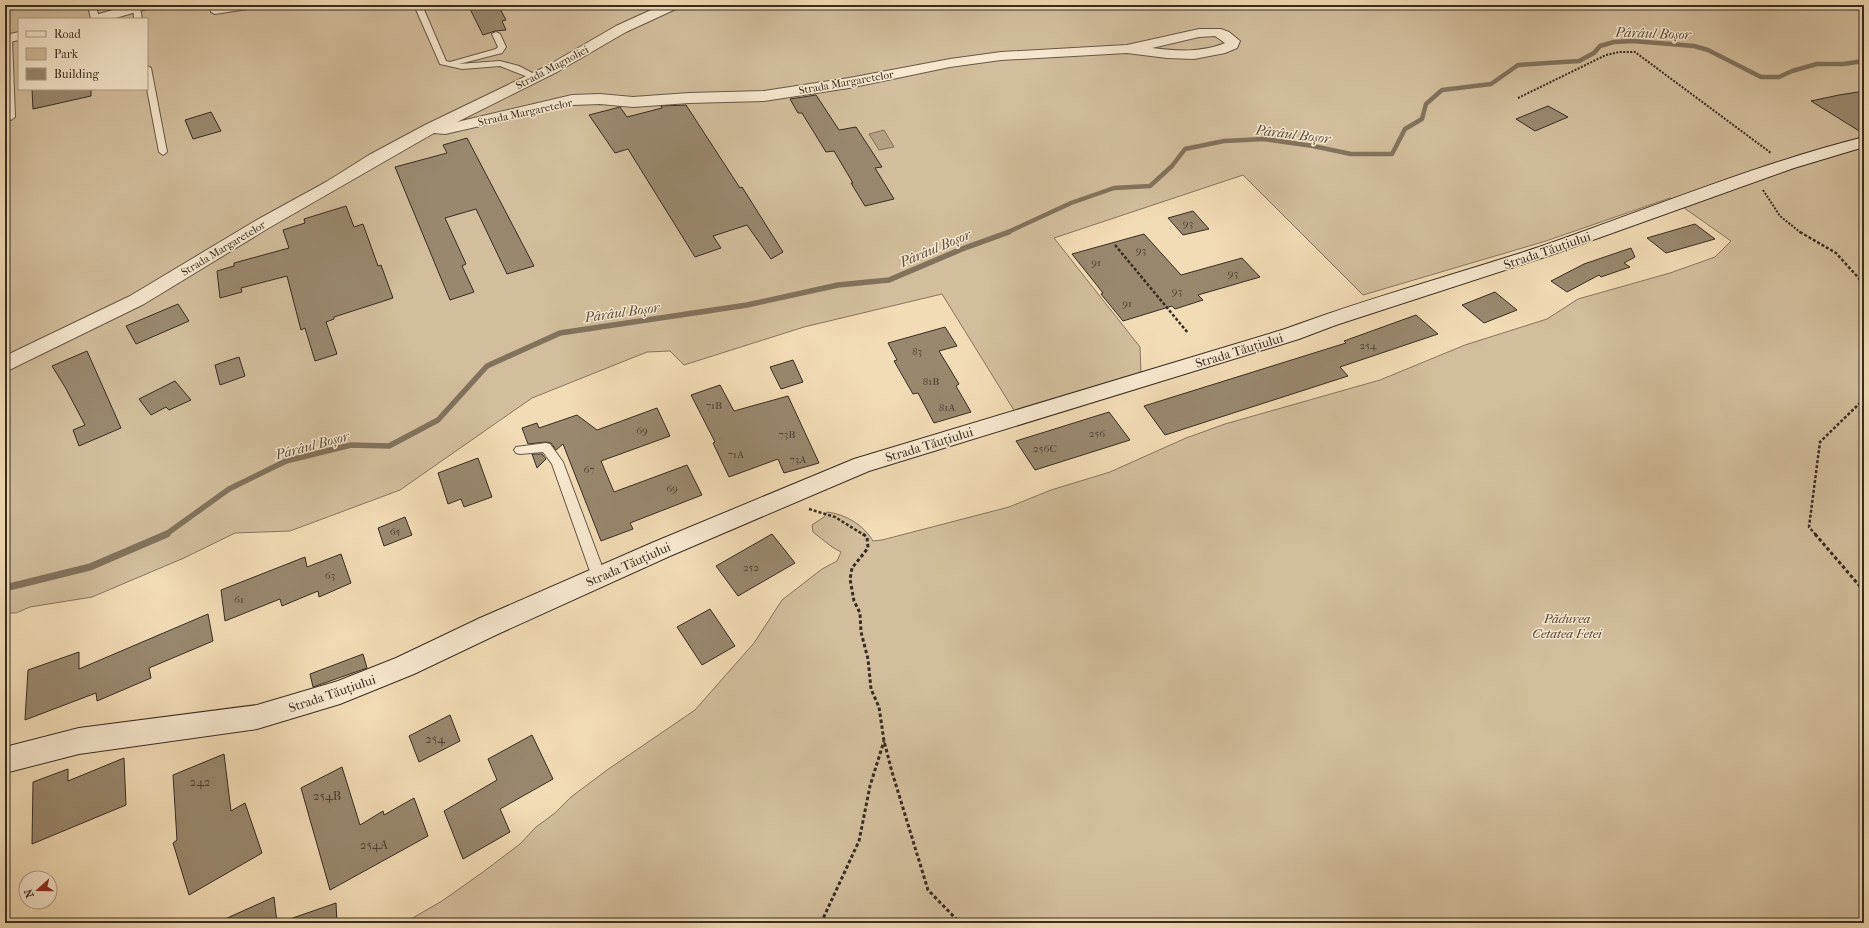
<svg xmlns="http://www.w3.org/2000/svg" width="1869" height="928" font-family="'IM FELL French Canon',serif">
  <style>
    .green { fill: #d2be9c; stroke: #85755f; fill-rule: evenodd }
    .water { fill: #b3a083; stroke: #82725c }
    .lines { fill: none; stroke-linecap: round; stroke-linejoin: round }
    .stream-far2 { stroke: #82725c; stroke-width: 4.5 }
    .stream-far1 { stroke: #82725c; stroke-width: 5.5 }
    .stream { stroke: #82725c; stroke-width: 7 }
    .building { fill: #99886e; stroke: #382c22 }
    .lane-casing { stroke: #665847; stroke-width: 2 }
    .street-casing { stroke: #665847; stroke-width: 2 }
    .secondary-casing { stroke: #382c22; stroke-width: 2 }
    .path-far2 { stroke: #382c22; stroke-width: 2; stroke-dasharray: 2 1.5; stroke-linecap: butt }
    .path-far1 { stroke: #382c22; stroke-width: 2.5; stroke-dasharray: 3 2; stroke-linecap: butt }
    .path { stroke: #382c22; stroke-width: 3; stroke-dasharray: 3.5 2.5; stroke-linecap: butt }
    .lane { fill: #f7e8cf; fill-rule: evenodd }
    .street { fill: #f7e8cf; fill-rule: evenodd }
    .secondary { fill: #f7e8cf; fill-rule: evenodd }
    .labels { text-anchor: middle; stroke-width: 3; stroke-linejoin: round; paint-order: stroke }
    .far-street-label { font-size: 11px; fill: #382c22; stroke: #f7e8cf }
    .number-label { font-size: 11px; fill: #504335 }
    .street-label { font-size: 13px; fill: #382c22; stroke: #f7e8cf }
    .park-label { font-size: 13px; font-style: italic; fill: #57493a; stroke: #f7e8cf }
    .near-number-label { font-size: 13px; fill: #504335 }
    .water-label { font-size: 14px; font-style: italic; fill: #5d4f3f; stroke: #f7e8cf }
  </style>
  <rect width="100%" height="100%" fill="#f2dcb5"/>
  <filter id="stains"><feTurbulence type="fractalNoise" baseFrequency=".005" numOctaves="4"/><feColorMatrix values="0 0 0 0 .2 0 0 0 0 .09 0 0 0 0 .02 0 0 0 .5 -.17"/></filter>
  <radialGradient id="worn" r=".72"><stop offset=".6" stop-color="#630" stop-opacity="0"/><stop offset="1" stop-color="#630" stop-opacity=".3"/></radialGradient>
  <path class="green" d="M5,5H1864V923H404L442,901L483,872L520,844L536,827L555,813L571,797L607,770L695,710L754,643L782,600L822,569L837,561L841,552L832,547L813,532L812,525L824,517L827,512C845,514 864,525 873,541L882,540L1009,507L1051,490L1110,472L1186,438L1225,424L1380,380L1465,345L1547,319L1578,299L1670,273L1715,257L1731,241L1670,198L1546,241L1363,295L1243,175L1054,238L1140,347L1141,373L1015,412L942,294L804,327L684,365L670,351L647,352L532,398L400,490L290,531L235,533L184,558L92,597L30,607L16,613H5ZM19,19H147V89H19Z"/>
  <path class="water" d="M884,130L894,147L879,150L869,134Z"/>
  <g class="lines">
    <path class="stream-far2" d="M1006,233L1071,203L1114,188L1150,186L1172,166L1185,149L1224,141L1264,139L1313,146L1351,154H1392L1405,129L1422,119L1426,104L1442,90L1491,84L1518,65L1579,61L1594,53L1600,46L1614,42L1633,41L1694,46L1708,50L1761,77H1779L1792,71L1817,64H1843L1864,61"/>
    <path class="stream-far1" d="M165,535L229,489L286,461L351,445L389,446L438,420L487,366L560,333L747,305L838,285L889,280L962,249L1009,232"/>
    <path class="stream" d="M5,588L90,567L167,534"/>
  </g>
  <g class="building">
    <path d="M468,5H498L506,20L502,21L506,30L495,31L483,35Z"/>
    <path d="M32,89H91V96L33,109Z"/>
    <path d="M1864,91V134L1811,101L1839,95Z"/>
    <path d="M816,95L839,130L856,127L882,167L875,168L894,199L865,206L851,183H853L834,151L826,152L802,113H798L790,99Z"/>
    <path d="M686,105L740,188L742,187L783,252L771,259L747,225L713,236L721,248L695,257L628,149L615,153L589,115L620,107L627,117L662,108L661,106Z"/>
    <path d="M1548,106L1568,117L1535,131L1516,119Z"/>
    <path d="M211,112L221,131L193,139L185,120Z"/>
    <path d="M467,138L534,266L507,274L476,209L445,218L466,264L462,266L474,292L450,300L395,167L447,153L443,145Z"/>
    <path d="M346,206L354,227L363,224L378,266L381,265L393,298L334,317V319L326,322L337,354L315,361L305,328L301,330L287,276L241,288L242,292L220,298L217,271L234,266V263L289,248L283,230L305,223L304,219Z"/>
    <path d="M1193,211L1209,229L1183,235L1168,218Z"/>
    <path d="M1695,224L1715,239L1666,253L1647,238Z"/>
    <path d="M1144,234L1181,275L1242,258L1260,277L1198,295L1203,300L1175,309L1172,306L1123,321L1101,294L1103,293L1072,254Z"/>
    <path d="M1631,248L1635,257L1624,263L1630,267L1601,277L1599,275L1567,292L1551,281L1584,264Z"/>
    <path d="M1495,292L1517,310L1484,323L1462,305Z"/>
    <path d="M178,304L189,321L136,344L126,326Z"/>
    <path d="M1416,315L1438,334L1340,367L1348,376L1165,435L1144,406L1346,343L1344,341Z"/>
    <path d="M945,327L957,346L939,351L959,384L956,386L971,412L934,423L918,393L913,394L894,361L897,360L888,343Z"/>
    <path d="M87,351L121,428L79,446L73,430L85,425L65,387L52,366Z"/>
    <path d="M239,357L245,376L220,385L215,365Z"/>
    <path d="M793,360L803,382L781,389L770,367Z"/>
    <path d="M175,381L191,400L169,410L166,407L151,415L139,399Z"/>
    <path d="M720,385L734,411L788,396L819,463L784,473L778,459L729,477L713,443L715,442L691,395Z"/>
    <path d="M657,408L670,436L601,461L614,492L687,465L702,495L630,523L633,529L601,541L563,444L556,450L551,443L546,442L528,444L522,428L537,423L539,428L577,415L597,430Z"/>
    <path d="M1109,412L1130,440L1035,470L1016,441Z"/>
    <path d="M532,454H542L546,459L537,468Z"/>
    <path d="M478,458L492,497L464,507L461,499L448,504L438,473Z"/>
    <path d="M405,517L412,535L384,546L378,528Z"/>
    <path d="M772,534L795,563L738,596L716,566Z"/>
    <path d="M341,554L351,583L319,597L318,591L282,606L280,599L225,621L221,590L305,557L307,567Z"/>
    <path d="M710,609L735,646L702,665L677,627Z"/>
    <path d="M208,614L213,641L149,668L151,678L97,701L96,693L25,720L28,670L79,652V669Z"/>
    <path d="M363,654L367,668L313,687L310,674Z"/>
    <path d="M450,715L460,741L419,762L409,736Z"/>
    <path d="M532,735L553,779L500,809L510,832L463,859L444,811L497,780L488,759Z"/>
    <path d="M224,754L231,811L245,803L262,853L189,895L173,843L177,840L173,775Z"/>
    <path d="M124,758L126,805L32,844L33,782L68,769V781Z"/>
    <path d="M342,767L360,825L383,811L384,815L414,798L428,836L330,890L301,788Z"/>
    <path d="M274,897L277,923H216Z"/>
    <path d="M336,903L337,923H287V920Z"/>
  </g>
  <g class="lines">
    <g class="lane-casing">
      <g id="lane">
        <path d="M5,5H18L5,9Z"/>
        <path d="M88,5H96L99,19H91Z"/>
        <path d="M210,5H218V9L245,5H264L260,7L215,14L211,12Z"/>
        <path d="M414,5H422L446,61L450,62L496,49L498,47L492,34L496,32L500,34L506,47L502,53L459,64L500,61L519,66L540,77L539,79H533L500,66L462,69L440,64Z"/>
        <path d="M133,6L140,8L142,19H134Z"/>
        <path d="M8,37L12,39L15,117L11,120L7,117L5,38Z"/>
        <path d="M147,66L151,68L167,152L163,155L159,152L147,89Z"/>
        <path d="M546,443L550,444L563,462L606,577L604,581L599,582L594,581L592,577L552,464L543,452L520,454L516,453L514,450L516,447Z"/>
      </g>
    </g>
    <g class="street-casing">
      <g id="street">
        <path d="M130,5H152L150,8L112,19H90L92,16Z"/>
        <path d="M662,5H680L678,8L626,32L557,72L457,122L572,95L600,94L633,97L689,93L764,91L849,78L950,59L1001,52L1127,45L1199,29H1221L1229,32L1240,41L1237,48L1225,53L1194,59L1167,58L1127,53L1001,60L950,67L849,88L764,101L689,103L633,107L600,104L572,105L445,134L434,133L267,229L144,304L5,372V356L130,296L255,221L326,182L369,155L425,125L547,66L616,26ZM1215,36L1225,43C1201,53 1177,51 1152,48L1199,37Z"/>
        <path d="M19,32V40L5,43V35Z"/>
      </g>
    </g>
    <g class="secondary-casing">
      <path id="secondary" d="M1864,137V147L1794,168L1551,255L1336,325L1299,339L869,471L670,556L498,634L414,674L340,704L257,729L79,754L5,773V747L79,728L257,705L338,681L396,658L480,618L654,542L854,459L1285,329C1368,298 1454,275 1539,247C1647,210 1753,165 1864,137Z"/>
    </g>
    <g class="path-far2">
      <path d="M1518,98L1606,55L1619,52H1635L1771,153"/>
      <path d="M1763,190L1780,216L1801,233"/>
    </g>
    <g class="path-far1">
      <path d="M1800,232L1836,253L1864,284"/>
      <path d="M1115,245L1188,333"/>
      <path d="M809,509L835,517L864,535"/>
      <path d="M1816,535L1809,527L1820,442L1862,401L1864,396"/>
    </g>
    <g class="path">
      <path d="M863,534L867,537L868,548L852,568L850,579L854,601L860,613L861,632L868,659L871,689L879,707L884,741L892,772L928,890L960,923"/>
      <path d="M1815,534L1864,591"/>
      <path d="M821,923L859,841L870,786L884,741"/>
    </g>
    <use href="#lane" class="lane"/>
    <use href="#street" class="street"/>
    <use href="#secondary" class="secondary"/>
  </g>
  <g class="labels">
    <g class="far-street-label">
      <text transform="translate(552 67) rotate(-28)" y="4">Strada Magnoliei</text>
      <text transform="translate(846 82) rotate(-10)" y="4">Strada Margaretelor</text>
      <text transform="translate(525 112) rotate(-12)" y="4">Strada Margaretelor</text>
      <text transform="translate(223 248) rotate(-31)" y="4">Strada Margaretelor</text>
    </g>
    <g class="number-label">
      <text x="1188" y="227">93</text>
      <text x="1141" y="254">93</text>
      <text x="1096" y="266">91</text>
      <text x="1233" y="277">93</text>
      <text x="1177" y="295">93</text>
      <text x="1127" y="307">91</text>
      <text x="1368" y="349">254</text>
      <text x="917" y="355">83</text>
      <text x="931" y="385">81B</text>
      <text x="714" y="409">71B</text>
      <text x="947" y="411">81A</text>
      <text x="642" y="434">69</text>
      <text x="1097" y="437">256</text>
      <text x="787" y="438">73B</text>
      <text x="1045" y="452">256C</text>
      <text x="736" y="458">71A</text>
      <text x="798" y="463">73A</text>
      <text x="589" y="473">67</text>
      <text x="672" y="492">69</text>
      <text x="395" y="535">65</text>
      <text x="751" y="571">252</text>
      <text x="330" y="579">63</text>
      <text x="239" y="603">61</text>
    </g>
    <g class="street-label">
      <text transform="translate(1547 250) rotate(-19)" y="5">Strada Tăuțiului</text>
      <text transform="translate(1239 350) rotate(-17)" y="5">Strada Tăuțiului</text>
      <text transform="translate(929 444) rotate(-17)" y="5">Strada Tăuțiului</text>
      <text transform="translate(628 564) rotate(-24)" y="5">Strada Tăuțiului</text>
      <text transform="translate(332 693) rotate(-19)" y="5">Strada Tăuțiului</text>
    </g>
    <g class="park-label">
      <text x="1567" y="623">Pădurea<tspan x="1567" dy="15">Cetatea Fetei</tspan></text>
    </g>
    <g class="near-number-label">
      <text x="435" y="743">254</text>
      <text x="200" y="786">242</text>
      <text x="327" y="800">254B</text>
      <text x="374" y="849">254A</text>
    </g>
    <g class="water-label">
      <text transform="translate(1653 33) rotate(2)" y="5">Pârâul Boșor</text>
      <text transform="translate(1293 134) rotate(7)" y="5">Pârâul Boșor</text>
      <text transform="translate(935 248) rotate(-23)" y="5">Pârâul Boșor</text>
      <text transform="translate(622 312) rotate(-8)" y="5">Pârâul Boșor</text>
      <text transform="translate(312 445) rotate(-15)" y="5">Pârâul Boșor</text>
    </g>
  </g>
  <rect width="1869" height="928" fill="none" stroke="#f2dcb5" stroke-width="20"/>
  <rect x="6" y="6" width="1857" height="916" fill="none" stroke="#382c22" stroke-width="2"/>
  <rect x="10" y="10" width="1849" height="908" fill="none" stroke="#382c22"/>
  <rect x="18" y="18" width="130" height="72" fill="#f7e8cf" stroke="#ab9d8a"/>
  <rect x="26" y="31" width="20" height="6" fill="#f7e8cf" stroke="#ab9d8a"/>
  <text x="54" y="38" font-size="12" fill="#382c22">Road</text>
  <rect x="26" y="48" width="20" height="12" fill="#d2be9c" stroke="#ab9d8a"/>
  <text x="54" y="58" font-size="12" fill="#382c22">Park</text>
  <rect x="26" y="68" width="20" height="12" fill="#99886e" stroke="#ab9d8a"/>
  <text x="54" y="78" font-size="12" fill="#382c22">Building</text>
  <g transform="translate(38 890) rotate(249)"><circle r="19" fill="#f7e8cf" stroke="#ab9d8a"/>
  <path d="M0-3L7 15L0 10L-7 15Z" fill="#8f2418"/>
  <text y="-6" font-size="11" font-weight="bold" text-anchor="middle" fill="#382c22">N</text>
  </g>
  <rect width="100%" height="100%" filter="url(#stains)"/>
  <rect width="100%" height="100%" fill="url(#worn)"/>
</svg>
